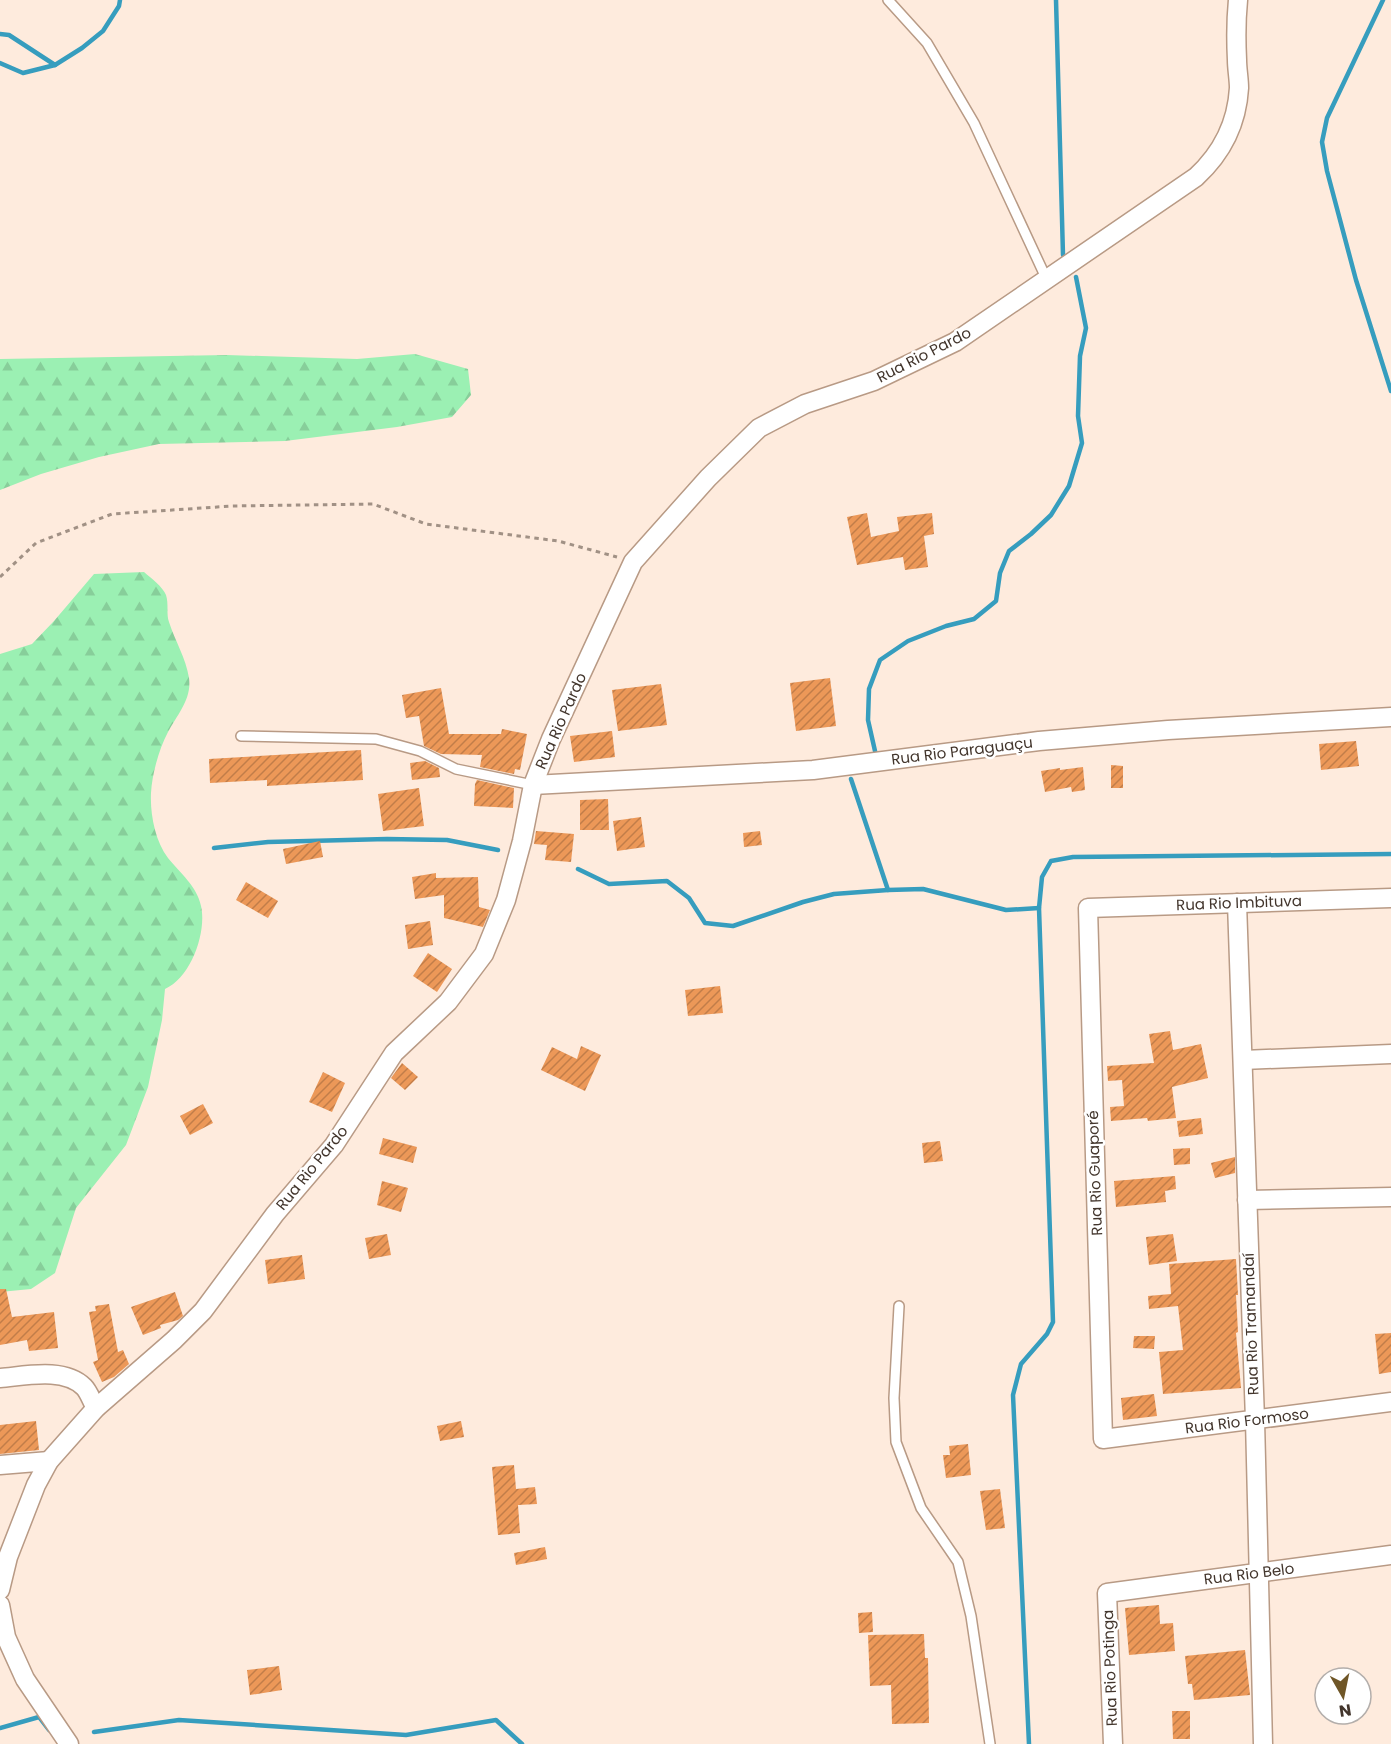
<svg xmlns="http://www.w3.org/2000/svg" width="1391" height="1744" font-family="Poppins,sans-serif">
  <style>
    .forest { fill: url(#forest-firs) }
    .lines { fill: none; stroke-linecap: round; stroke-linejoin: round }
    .stream { stroke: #369dbe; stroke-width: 4.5 }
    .building { fill: url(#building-hatch) }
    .lane-casing { stroke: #b89a85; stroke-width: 12 }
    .street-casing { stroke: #b89a85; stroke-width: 21 }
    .path { stroke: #a19185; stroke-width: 3; stroke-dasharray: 4.5 4.5; stroke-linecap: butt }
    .lane { stroke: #fff; stroke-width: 9 }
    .street { stroke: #fff; stroke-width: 18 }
    .labels { text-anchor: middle; stroke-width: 5; stroke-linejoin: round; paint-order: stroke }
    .street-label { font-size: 15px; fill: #42352c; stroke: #fff }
  </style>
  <defs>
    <pattern id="forest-firs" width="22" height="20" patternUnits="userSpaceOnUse" patternTransform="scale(1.5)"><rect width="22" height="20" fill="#9bf0b3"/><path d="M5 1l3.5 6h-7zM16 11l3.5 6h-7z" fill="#87ce9a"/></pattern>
    <pattern id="building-hatch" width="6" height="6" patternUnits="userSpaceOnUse" patternTransform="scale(1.5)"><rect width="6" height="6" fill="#ec9858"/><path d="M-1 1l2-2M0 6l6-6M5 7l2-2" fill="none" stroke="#c17d49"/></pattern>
  </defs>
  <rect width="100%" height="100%" fill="#feebdd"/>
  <g class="forest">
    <path d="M415,354L468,369L471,395L452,417L397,427L285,441L159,444L99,457L41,474L0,490V359L227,355L357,359Z"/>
    <path d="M144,572C151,578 163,587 166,595C169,604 166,614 169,622C175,641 186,658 189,678C192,699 177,715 168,732C159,749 152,774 151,793C150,814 155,841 168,858C180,873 197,886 201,906C207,932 191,978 165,989L162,1020L148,1087L126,1145L76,1208L55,1273L31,1289L0,1292V654L32,644L54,621L94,574Z"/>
  </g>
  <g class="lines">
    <g class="stream">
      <path d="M1056,0L1063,255"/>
      <path d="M1383,0L1327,118L1322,142L1327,171L1356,280L1391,391"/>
      <path d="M0,34L9,35L55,65"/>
      <path d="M0,63L23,73L55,65L82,48L103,31L119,6L120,0"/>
      <path d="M875,751L868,720L869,689L880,660L908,641L946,626L974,619L996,601L1000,573L1009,551L1031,534L1051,515L1069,486L1082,443L1078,416L1080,356L1086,328L1076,277"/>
      <path d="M851,779L888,890L923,889L1006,910L1039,908"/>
      <path d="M214,848L268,842L387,839L447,840L498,850"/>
      <path d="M578,869L609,884L667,881L689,898L705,923L733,926L803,902L834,894L888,890"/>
      <path d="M0,1728L39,1717L49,1730"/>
      <path d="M94,1732L179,1720L406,1735L496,1720L522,1744"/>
      <path d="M1029,1744L1013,1395L1021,1364L1047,1334L1053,1322L1039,908L1042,877L1051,861L1073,857L1391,854"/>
    </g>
  </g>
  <g class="building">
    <path d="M867,513L871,537L899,531L897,517L932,513L934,534L924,536L928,567L905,570L903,557L857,565L847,517Z"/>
    <path d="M830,678L836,726L796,731L790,683Z"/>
    <path d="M661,684L667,725L618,731L612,690Z"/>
    <path d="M441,688L449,734H501L502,729L527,734L520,770L515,769L514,774L480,767L482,755L441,754L424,746L419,716L406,718L402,695Z"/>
    <path d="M612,731L615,757L574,762L570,736Z"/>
    <path d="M1356,741L1359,766L1321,770L1319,744Z"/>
    <path d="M361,750L363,780L267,786V780L210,783L209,759Z"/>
    <path d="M425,761L439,768L440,777L412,780L410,763Z"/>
    <path d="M1111,765L1123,766V788H1111Z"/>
    <path d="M1083,767L1085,790L1072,792L1071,787L1045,792L1041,771L1060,768V770Z"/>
    <path d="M477,780L514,788L513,808L474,806L475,784Z"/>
    <path d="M419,788L424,826L383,831L378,794Z"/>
    <path d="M608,799L609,830H580V800Z"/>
    <path d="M641,817L645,847L617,851L613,821Z"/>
    <path d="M536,831L574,834L571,862L545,860L547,845L534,844Z"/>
    <path d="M760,831L762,845L744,847L743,833Z"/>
    <path d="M320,841L323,857L286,864L283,849Z"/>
    <path d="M436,873V878L478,877L479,907L490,910L483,927L444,918V895L415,899L412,877Z"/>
    <path d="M246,882L278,901L268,918L236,900Z"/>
    <path d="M430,921L433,945L408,949L405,925Z"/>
    <path d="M428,953L452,969L437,992L413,976Z"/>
    <path d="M720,986L723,1013L688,1016L685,990Z"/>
    <path d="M1170,1031L1173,1050L1201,1044L1208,1078L1172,1087L1176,1118L1148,1121L1147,1118L1111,1121L1110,1107L1124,1106L1122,1080L1108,1081L1107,1066L1154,1063L1149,1034Z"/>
    <path d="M581,1046L601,1055L585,1091L541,1070L552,1047L577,1059Z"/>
    <path d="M402,1063L418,1077L405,1090L391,1078Z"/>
    <path d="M323,1072L345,1083L332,1112L309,1102Z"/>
    <path d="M203,1104L213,1123L190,1135L180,1116Z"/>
    <path d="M1201,1118L1203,1134L1179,1137L1177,1121Z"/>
    <path d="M383,1138L417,1147L413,1163L379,1154Z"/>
    <path d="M940,1141L943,1161L924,1163L922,1143Z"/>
    <path d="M1190,1148V1164L1174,1165L1173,1149Z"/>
    <path d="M1235,1157V1173L1215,1178L1211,1163Z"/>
    <path d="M1175,1176L1176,1189L1165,1191L1166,1202L1116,1207L1114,1181Z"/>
    <path d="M382,1181L408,1188L401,1212L377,1205Z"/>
    <path d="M387,1234L391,1255L369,1259L365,1238Z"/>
    <path d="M1173,1234L1177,1261L1149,1265L1146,1237Z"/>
    <path d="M302,1255L305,1279L268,1284L265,1260Z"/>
    <path d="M1236,1259L1238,1295H1236L1238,1332L1236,1333L1241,1388L1163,1394L1159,1352L1183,1350L1178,1306L1149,1309L1148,1296L1171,1294L1169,1264Z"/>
    <path d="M0,1289H6L12,1317L54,1312L58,1348L29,1351L27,1340L0,1345Z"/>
    <path d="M175,1292L183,1316L178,1320L160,1325L161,1328L143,1335L131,1307Z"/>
    <path d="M109,1304L118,1352L123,1350L129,1364L114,1377L102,1382L93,1362L98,1360L89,1312L96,1311L95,1306Z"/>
    <path d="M1391,1333V1372L1379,1374L1375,1334Z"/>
    <path d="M1134,1336H1155L1154,1349L1133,1348Z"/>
    <path d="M1154,1394L1157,1416L1123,1420L1121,1398Z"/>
    <path d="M36,1421L39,1450L0,1454V1425Z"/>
    <path d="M461,1421L464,1437L440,1441L437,1426Z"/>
    <path d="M968,1444L971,1475L946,1478L943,1455H950L949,1446Z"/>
    <path d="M514,1465L516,1489L535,1487L537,1504L518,1505L520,1533L498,1535L492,1467Z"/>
    <path d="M1000,1489L1005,1528L986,1530L980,1491Z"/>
    <path d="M545,1547L547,1559L516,1565L514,1553Z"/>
    <path d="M1159,1605L1160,1624L1173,1623L1175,1651L1129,1655L1125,1608Z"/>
    <path d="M872,1612L873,1632L859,1633L858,1613Z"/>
    <path d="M924,1634L925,1658H928L929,1723L892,1724L891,1685L870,1686L868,1635Z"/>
    <path d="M1245,1650L1250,1695L1194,1700L1192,1684H1188L1185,1656Z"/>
    <path d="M279,1666L282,1690L250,1695L247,1670Z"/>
    <path d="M1172,1711H1190V1739H1173Z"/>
  </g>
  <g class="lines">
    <g class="lane-casing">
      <g id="lane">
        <path d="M888,0L927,43L974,123L1047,280"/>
        <path d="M241,736L376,739L420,751L456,769L533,785"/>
        <path d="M899,1306L894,1398L896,1442L921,1508L958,1562L971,1616L990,1744"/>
      </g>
    </g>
    <g class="street-casing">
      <g id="street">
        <path d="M533,785L813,770L1039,741L1168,730L1391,717"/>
        <path d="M1391,898L1088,908L1103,1439L1391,1402"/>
        <path d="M1237,903L1255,1420L1263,1744"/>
        <path d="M1243,1060L1391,1054"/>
        <path d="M1247,1200L1391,1197"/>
        <path d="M0,1378C25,1376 64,1367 84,1387C89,1392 92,1402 96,1408"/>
        <path d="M0,1465L49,1461"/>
        <path d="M0,1590L8,1557L36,1485L49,1461L96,1408L174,1340L203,1311L275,1214L334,1145L394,1053L448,1002L484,954L506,900L522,841L533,785L551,739L633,562L708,478L759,428L805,404L874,381L955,342L1196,177C1222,153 1237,123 1239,88C1239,79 1237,69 1237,60C1236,40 1236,20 1238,0"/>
        <path d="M0,1605L6,1637L25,1679L69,1744"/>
        <path d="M1113,1744L1107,1593L1391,1555"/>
      </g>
    </g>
    <path class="path" d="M0,577L36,543L112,514L232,506L373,504L426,524L558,541L617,557"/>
    <use href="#lane" class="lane"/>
    <use href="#street" class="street"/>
  </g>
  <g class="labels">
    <g class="street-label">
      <text transform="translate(924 355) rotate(-27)" y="5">Rua Rio Pardo</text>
      <text transform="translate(561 721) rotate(-66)" y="5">Rua Rio Pardo</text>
      <text transform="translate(962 751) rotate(-7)" y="5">Rua Rio Paraguaçu</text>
      <text transform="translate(1239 903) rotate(-2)" y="5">Rua Rio Imbituva</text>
      <text transform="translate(312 1168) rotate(-51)" y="5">Rua Rio Pardo</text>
      <text transform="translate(1095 1173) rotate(-92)" y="5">Rua Rio Guaporé</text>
      <text transform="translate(1251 1324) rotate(-92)" y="5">Rua Rio Tramandaí</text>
      <text transform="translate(1247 1421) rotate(-7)" y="5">Rua Rio Formoso</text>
      <text transform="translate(1249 1574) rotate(-7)" y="5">Rua Rio Belo</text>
      <text transform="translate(1110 1668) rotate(-92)" y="5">Rua Rio Potinga</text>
    </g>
  </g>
  <g transform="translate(1343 1696) rotate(171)"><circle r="28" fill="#ffffff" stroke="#b3aeab" stroke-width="1.5"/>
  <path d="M0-4.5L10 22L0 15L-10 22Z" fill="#6f5627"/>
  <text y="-9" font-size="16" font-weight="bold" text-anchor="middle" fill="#42352c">N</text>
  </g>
</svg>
